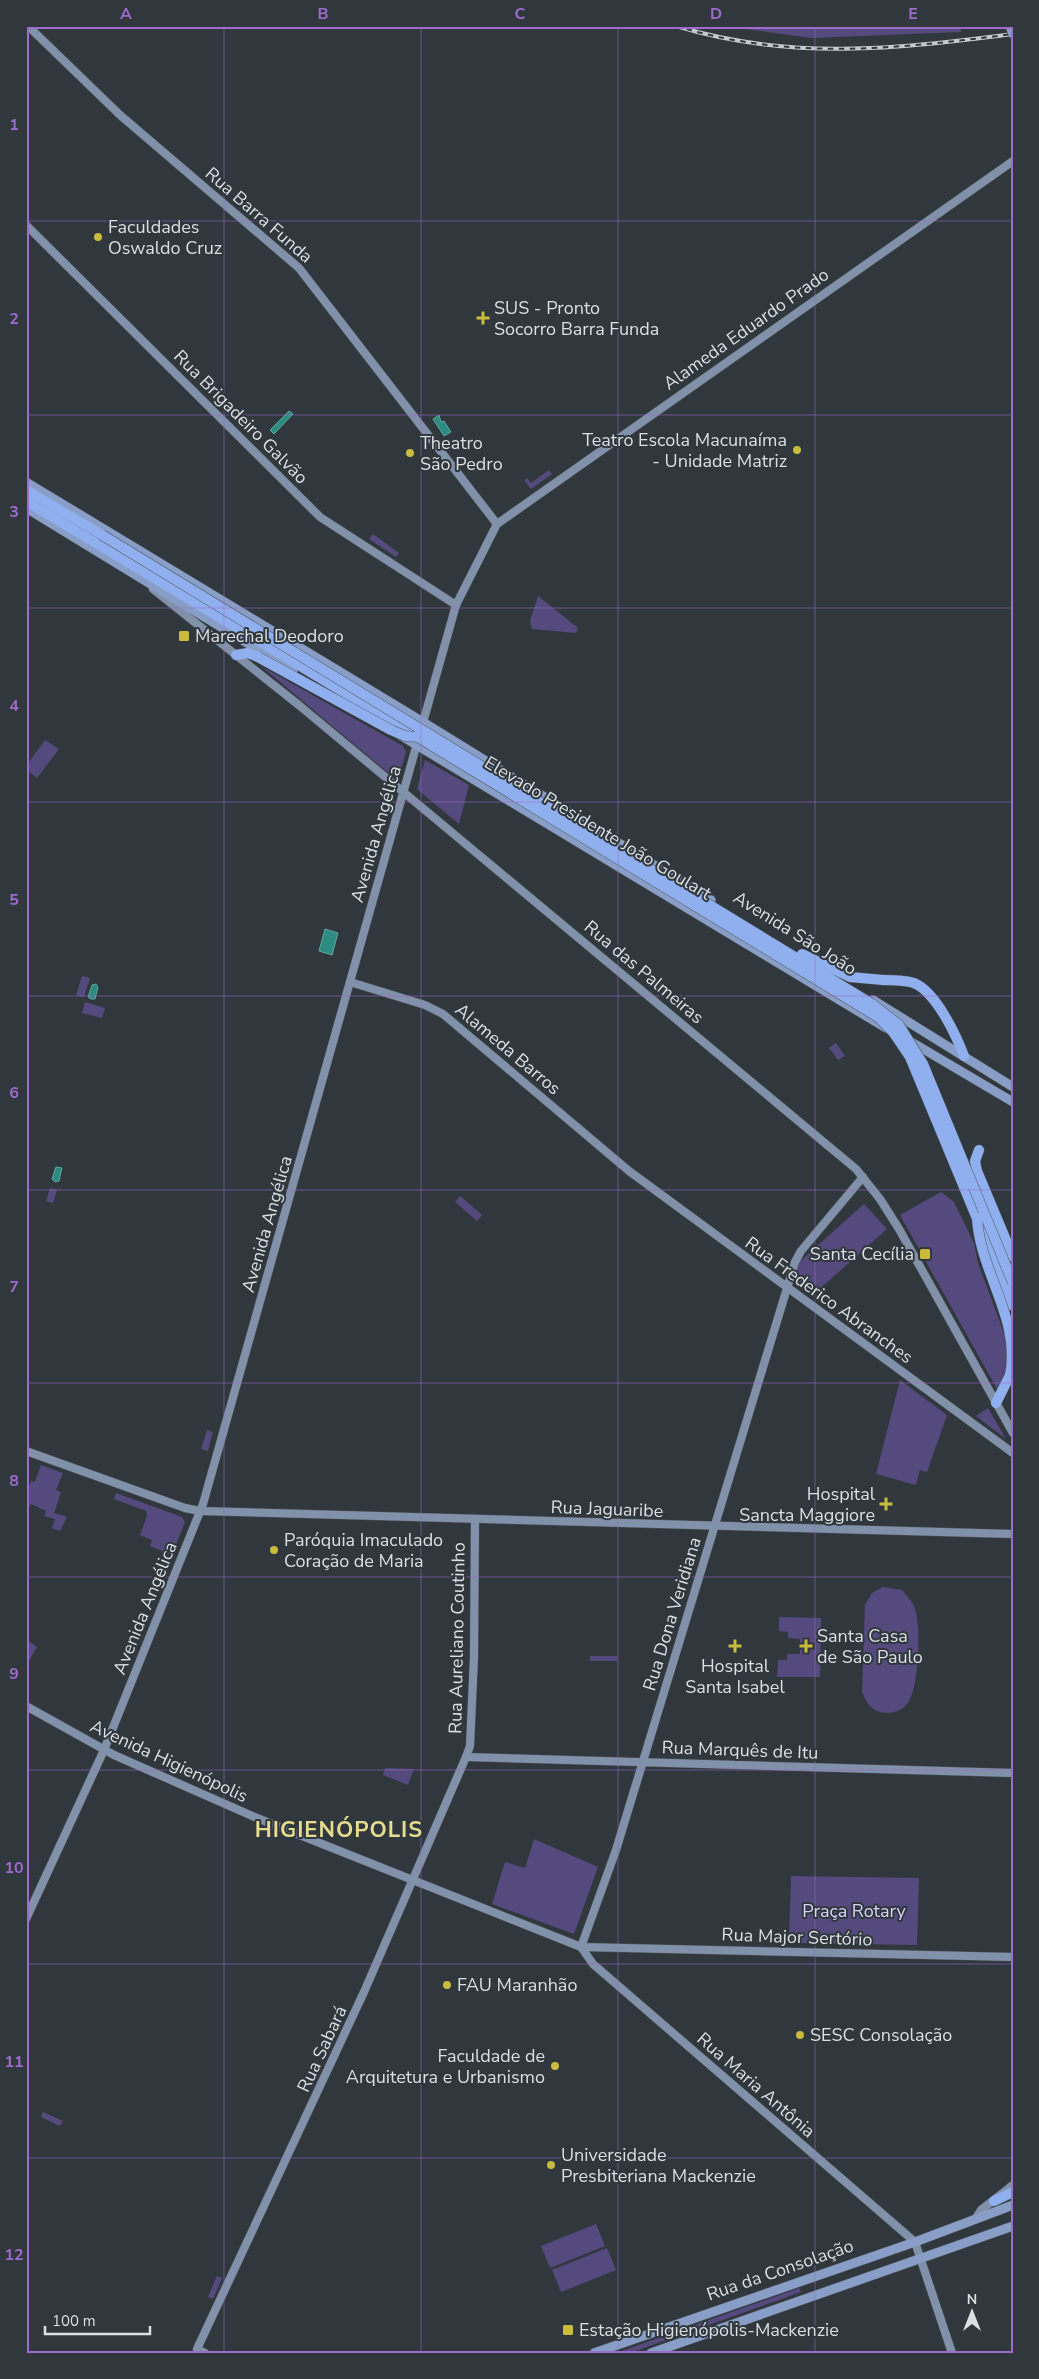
<svg xmlns="http://www.w3.org/2000/svg" width="1039" height="2379" font-family="'Nunito Sans',sans-serif">
  <style>
    .green { fill: #544a7e }
    .water { fill: #2d8c81; stroke: #61a59e }
    .lines { fill: none; stroke-linecap: round; stroke-linejoin: round }
    .secondary-casing { stroke: #4e5559; stroke-width: 9 }
    .primary-casing { stroke: #4e5559; stroke-width: 10 }
    .highway-casing { stroke: #4e5559; stroke-width: 11 }
    .secondary { stroke: #8191a9; stroke-width: 8 }
    .primary { stroke: #889ec7; stroke-width: 9 }
    .highway { stroke: #90afef; stroke-width: 10 }
    .rail-casing { stroke: #c5cacd; stroke-width: 4 }
    .rail { stroke: #30383e; stroke-width: 2; stroke-dasharray: 5.5; stroke-linecap: butt }
    .primary-bridge-casing { stroke: #4e5559; stroke-width: 10; stroke-linecap: butt }
    .highway-bridge-casing { stroke: #4e5559; stroke-width: 11; stroke-linecap: butt }
    .primary-bridge { stroke: #889ec7; stroke-width: 9 }
    .highway-bridge { stroke: #90afef; stroke-width: 10 }
    .grid { fill: none; stroke: #9c6bcb; stroke-width: 1; stroke-opacity: 0.55 }
    .poi-dot { fill: #c9bb3b; stroke: #30383e; stroke-width: 2 }
    .labels { text-anchor: middle; stroke-width: 4; stroke-linejoin: round; paint-order: stroke }
    .street-label { font-size: 18px; fill: #dadfe2; stroke: #30383e }
    .poi-label { font-size: 18px; fill: #dadfe2; stroke: #30383e; text-anchor: start }
    .park-label { font-size: 18px; fill: #d7d1fa; stroke: #30383e }
    .district-label { font-size: 22px; font-weight: bold; letter-spacing: 1px; fill: #e5dc8d; stroke: #30383e }
    .neatline { fill: none; stroke: #9c6bcb; stroke-width: 2 }
    .grid-label { font-size: 16px; text-anchor: middle; font-weight: bold; fill: #9c6bcb }
  </style>
  <rect width="100%" height="100%" fill="#30383e"/>
  <g class="green">
    <path d="M722,26H960L961,32L812,38Z"/>
    <path d="M549,470L552,474L531,489L524,480L527,478L531,483Z"/>
    <path d="M373,534L399,553L396,557L369,539Z"/>
    <path d="M538,596L578,628L576,633L532,629L530,621Z"/>
    <path d="M261,666L403,746L406,752L399,776H392Z"/>
    <path d="M45,740L59,749L37,778L26,769V766Z"/>
    <path d="M425,760L469,785L459,824L417,789Z"/>
    <path d="M82,976L90,978L84,997L76,995Z"/>
    <path d="M85,1002L105,1008L102,1018L82,1013Z"/>
    <path d="M836,1043L845,1056L838,1060L829,1048Z"/>
    <path d="M50,1188L57,1190L53,1203L46,1201Z"/>
    <path d="M941,1192L954,1202L974,1243L978,1263L1008,1344L1005,1372L997,1389L900,1215Z"/>
    <path d="M460,1196L482,1215L477,1221L455,1202Z"/>
    <path d="M864,1204L887,1229L814,1294L810,1295L798,1281L797,1264Z"/>
    <path d="M900,1380L947,1415L927,1472L920,1470L916,1485L876,1474Z"/>
    <path d="M988,1408L1006,1439L976,1416Z"/>
    <path d="M207,1430L213,1432L208,1451L201,1449Z"/>
    <path d="M41,1465L63,1473L56,1490L61,1492L54,1513L67,1517L60,1531L52,1528L55,1519L44,1516L46,1511L31,1504L26,1510V1494L31,1481L35,1482Z"/>
    <path d="M116,1493L182,1517L185,1522L172,1555L150,1546L152,1540L140,1535L147,1516L146,1511L114,1499Z"/>
    <path d="M883,1587L902,1590C906,1595 913,1602 915,1609C921,1627 919,1684 909,1701C901,1715 880,1717 869,1705C866,1702 864,1696 862,1692L865,1605L872,1593Z"/>
    <path d="M779,1617L821,1618L820,1677H777L778,1660H787V1654H800V1639L788,1638V1632L779,1631Z"/>
    <path d="M30,1642L37,1647L26,1666V1651Z"/>
    <rect x="590" y="1656" width="27" height="5"/>
    <path d="M385,1768L414,1769L408,1785L383,1775Z"/>
    <path d="M534,1839L598,1867L574,1934L492,1904L505,1862L525,1868Z"/>
    <path d="M791,1876L919,1878L917,1945L792,1943L789,1939Z"/>
    <path d="M43,2112L63,2121L60,2126L41,2117Z"/>
    <path d="M596,2224L605,2246L550,2268L541,2246Z"/>
    <path d="M607,2248L616,2270L561,2292L552,2270Z"/>
    <path d="M217,2276L222,2278L213,2299L208,2297Z"/>
    <path d="M799,2288L801,2292L630,2353H616Z"/>
  </g>
  <g class="water">
    <path d="M289,411L293,414L274,434L270,430Z"/>
    <path d="M439,415L441,422L444,421L451,432L444,436L433,419Z"/>
    <path d="M325,929L338,933L332,955L319,951Z"/>
    <path d="M96,984L98,987L95,999H91L88,997L92,985Z"/>
    <path d="M56,1167L62,1168L59,1181L55,1182L52,1179Z"/>
  </g>
  <g class="lines">
    <g class="secondary-casing">
      <g id="secondary">
        <path d="M28,26L120,115L299,268L497,524"/>
        <path d="M26,225L320,517L456,605"/>
        <path d="M153,589L300,706L856,1169L880,1199L899,1229L1013,1433"/>
        <path d="M422,726L456,605L497,524L1013,161"/>
        <path d="M350,982L425,1005L443,1014L629,1171L1013,1453"/>
        <path d="M26,1451L185,1508L200,1511L1013,1534"/>
        <path d="M26,1706L114,1755L257,1818L581,1947L1013,1957"/>
        <path d="M466,1757L1013,1773"/>
        <path d="M26,1919L104,1750L203,1504L418,740"/>
        <path d="M581,1947L616,1850L795,1262L801,1251L863,1177"/>
        <path d="M581,1947L593,1964L915,2242L952,2353"/>
        <path d="M976,2218L981,2210L1013,2185"/>
        <path d="M205,2353L197,2349L364,1992L466,1757L470,1746L474,1657L475,1519"/>
      </g>
    </g>
    <g class="primary-casing">
      <g id="primary">
        <path d="M26,482L423,722L711,900"/>
        <path d="M26,508L293,671"/>
        <path d="M400,735L886,1028"/>
        <path d="M873,1000L1013,1087"/>
        <path d="M908,1040L1013,1102"/>
        <path d="M594,2353L915,2242L1013,2205"/>
        <path d="M651,2353L1013,2226"/>
      </g>
    </g>
    <g class="highway-casing">
      <g id="highway">
        <path d="M26,490L102,535"/>
        <path d="M26,501L418,737"/>
        <path d="M236,655L248,653L258,657"/>
        <path d="M883,980C893,980 904,980 914,983C936,992 956,1035 964,1056"/>
        <path d="M979,1150L975,1161L977,1171L1013,1257"/>
        <path d="M964,1187L1013,1306"/>
        <path d="M996,1403L1010,1375"/>
        <path d="M994,2201L1013,2192"/>
      </g>
    </g>
    <use href="#secondary" class="secondary"/>
    <use href="#primary" class="primary"/>
    <use href="#highway" class="highway"/>
    <g class="rail-casing">
      <path id="rail" d="M676,26C791,61 896,49 1013,34"/>
    </g>
    <use href="#rail" class="rail"/>
    <g class="primary-bridge-casing">
      <path id="primary-bridge" d="M1010,26L1013,34"/>
    </g>
    <g class="highway-bridge-casing">
      <g id="highway-bridge">
        <path d="M102,535L872,1004L899,1025L923,1064L1013,1283"/>
        <path d="M258,657L391,730L405,736L418,737L878,1017L893,1032L910,1057L964,1187"/>
        <path d="M802,954L850,977L883,980"/>
        <path d="M977,1218C980,1273 1021,1318 1010,1375"/>
      </g>
    </g>
    <use href="#primary-bridge" class="primary-bridge"/>
    <use href="#highway-bridge" class="highway-bridge"/>
  </g>
  <path class="grid" d="M224,26V2353M421,26V2353M618,26V2353M815,26V2353M26,221H1013M26,415H1013M26,608H1013M26,802H1013M26,996H1013M26,1190H1013M26,1383H1013M26,1577H1013M26,1770H1013M26,1964H1013M26,2158H1013"/>
  <g class="poi-dot">
    <circle cx="98" cy="237" r="5"/>
    <path d="M480.5 310.5h5v5h5v5h-5v5h-5v-5h-5v-5h5z"/>
    <circle cx="797" cy="450" r="5"/>
    <circle cx="410" cy="453" r="5"/>
    <rect x="178" y="630" width="12" height="12" rx="2.5"/>
    <rect x="919" y="1248" width="12" height="12" rx="2.5"/>
    <path d="M883.5 1496.5h5v5h5v5h-5v5h-5v-5h-5v-5h5z"/>
    <circle cx="274" cy="1550" r="5"/>
    <path d="M732.5 1638.5h5v5h5v5h-5v5h-5v-5h-5v-5h5z"/>
    <path d="M803.5 1638.5h5v5h5v5h-5v5h-5v-5h-5v-5h5z"/>
    <circle cx="447" cy="1985" r="5"/>
    <circle cx="800" cy="2035" r="5"/>
    <circle cx="555" cy="2066" r="5"/>
    <circle cx="551" cy="2165" r="5"/>
    <rect x="562" y="2324" width="12" height="12" rx="2.5"/>
  </g>
  <g class="labels">
    <g class="street-label">
      <text transform="translate(259 215) rotate(41)" y="6">Rua Barra Funda</text>
      <text transform="translate(746 329) rotate(-35)" y="6">Alameda Eduardo Prado</text>
      <text transform="translate(241 417) rotate(45)" y="6">Rua Brigadeiro Galvão</text>
      <text transform="translate(598 828) rotate(31)" y="6">Elevado Presidente João Goulart</text>
      <text transform="translate(376 834) rotate(-74)" y="6">Avenida Angélica</text>
      <text transform="translate(795 933) rotate(32)" y="6">Avenida São João</text>
      <text transform="translate(644 972) rotate(40)" y="6">Rua das Palmeiras</text>
      <text transform="translate(508 1049) rotate(40)" y="6">Alameda Barros</text>
      <text transform="translate(267 1224) rotate(-74)" y="6">Avenida Angélica</text>
      <text transform="translate(829 1300) rotate(36)" y="6">Rua Frederico Abranches</text>
      <text transform="translate(607 1509) rotate(2)" y="6">Rua Jaguaribe</text>
      <text transform="translate(145 1608) rotate(-68)" y="6">Avenida Angélica</text>
      <text transform="translate(672 1614) rotate(-73)" y="6">Rua Dona Veridiana</text>
      <text transform="translate(457 1638) rotate(-89)" y="6">Rua Aureliano Coutinho</text>
      <text transform="translate(740 1750) rotate(2)" y="6">Rua Marquês de Itu</text>
      <text transform="translate(169 1761) rotate(25)" y="6">Avenida Higienópolis</text>
      <text transform="translate(797 1937) rotate(2)" y="6">Rua Major Sertório</text>
      <text transform="translate(322 2049) rotate(-65)" y="6">Rua Sabará</text>
      <text transform="translate(756 2085) rotate(41)" y="6">Rua Maria Antônia</text>
      <text transform="translate(780 2270) rotate(-19)" y="6">Rua da Consolação</text>
    </g>
    <g class="poi-label">
      <text x="108" y="233">Faculdades<tspan x="108" dy="21">Oswaldo Cruz</tspan></text>
      <text x="494" y="314">SUS - Pronto<tspan x="494" dy="21">Socorro Barra Funda</tspan></text>
      <text x="787" y="446" text-anchor="end">Teatro Escola Macunaíma<tspan x="787" dy="21">- Unidade Matriz</tspan></text>
      <text x="420" y="449">Theatro<tspan x="420" dy="21">São Pedro</tspan></text>
      <text x="195" y="642">Marechal Deodoro</text>
      <text x="914" y="1260" text-anchor="end">Santa Cecília</text>
      <text x="875" y="1500" text-anchor="end">Hospital<tspan x="875" dy="21">Sancta Maggiore</tspan></text>
      <text x="284" y="1546">Paróquia Imaculado<tspan x="284" dy="21">Coração de Maria</tspan></text>
      <text x="817" y="1642">Santa Casa<tspan x="817" dy="21">de São Paulo</tspan></text>
      <text x="735" y="1672" text-anchor="middle">Hospital<tspan x="735" dy="21">Santa Isabel</tspan></text>
      <text x="457" y="1991">FAU Maranhão</text>
      <text x="810" y="2041">SESC Consolação</text>
      <text x="545" y="2062" text-anchor="end">Faculdade de<tspan x="545" dy="21">Arquitetura e Urbanismo</tspan></text>
      <text x="561" y="2161">Universidade<tspan x="561" dy="21">Presbiteriana Mackenzie</tspan></text>
      <text x="579" y="2336">Estação Higienópolis-Mackenzie</text>
    </g>
    <g class="park-label">
      <text x="854" y="1917">Praça Rotary</text>
    </g>
    <g class="district-label">
      <text x="339" y="1837">HIGIENÓPOLIS</text>
    </g>
  </g>
  <rect width="1039" height="2379" fill="none" stroke="#30383e" stroke-width="55"/>
  <g transform="translate(972 2312)" stroke="#30383e" stroke-width="4" paint-order="stroke">
  <path d="M0-4L9 19L0 12L-9 19Z" fill="#dadfe2"/>
  <text y="-8" font-size="14" font-weight="bold" text-anchor="middle" fill="#dadfe2">N</text>
  </g>
  <path d="M45 2326v8h105v-8" fill="none" stroke="#dadfe2" stroke-width="2.5"/>
  <text x="52" y="2326" font-size="15" fill="#dadfe2" stroke="#30383e" stroke-width="4" paint-order="stroke">100 m</text>
  <rect x="28" y="28" width="984" height="2324" class="neatline"/>
  <g class="grid-label">
    <text x="126" y="19">A</text>
    <text x="323" y="19">B</text>
    <text x="520" y="19">C</text>
    <text x="716" y="19">D</text>
    <text x="913" y="19">E</text>
    <text x="14" y="130">1</text>
    <text x="14" y="324">2</text>
    <text x="14" y="517">3</text>
    <text x="14" y="711">4</text>
    <text x="14" y="905">5</text>
    <text x="14" y="1098">6</text>
    <text x="14" y="1292">7</text>
    <text x="14" y="1486">8</text>
    <text x="14" y="1679">9</text>
    <text x="14" y="1873">10</text>
    <text x="14" y="2067">11</text>
    <text x="14" y="2260">12</text>
  </g>
</svg>
